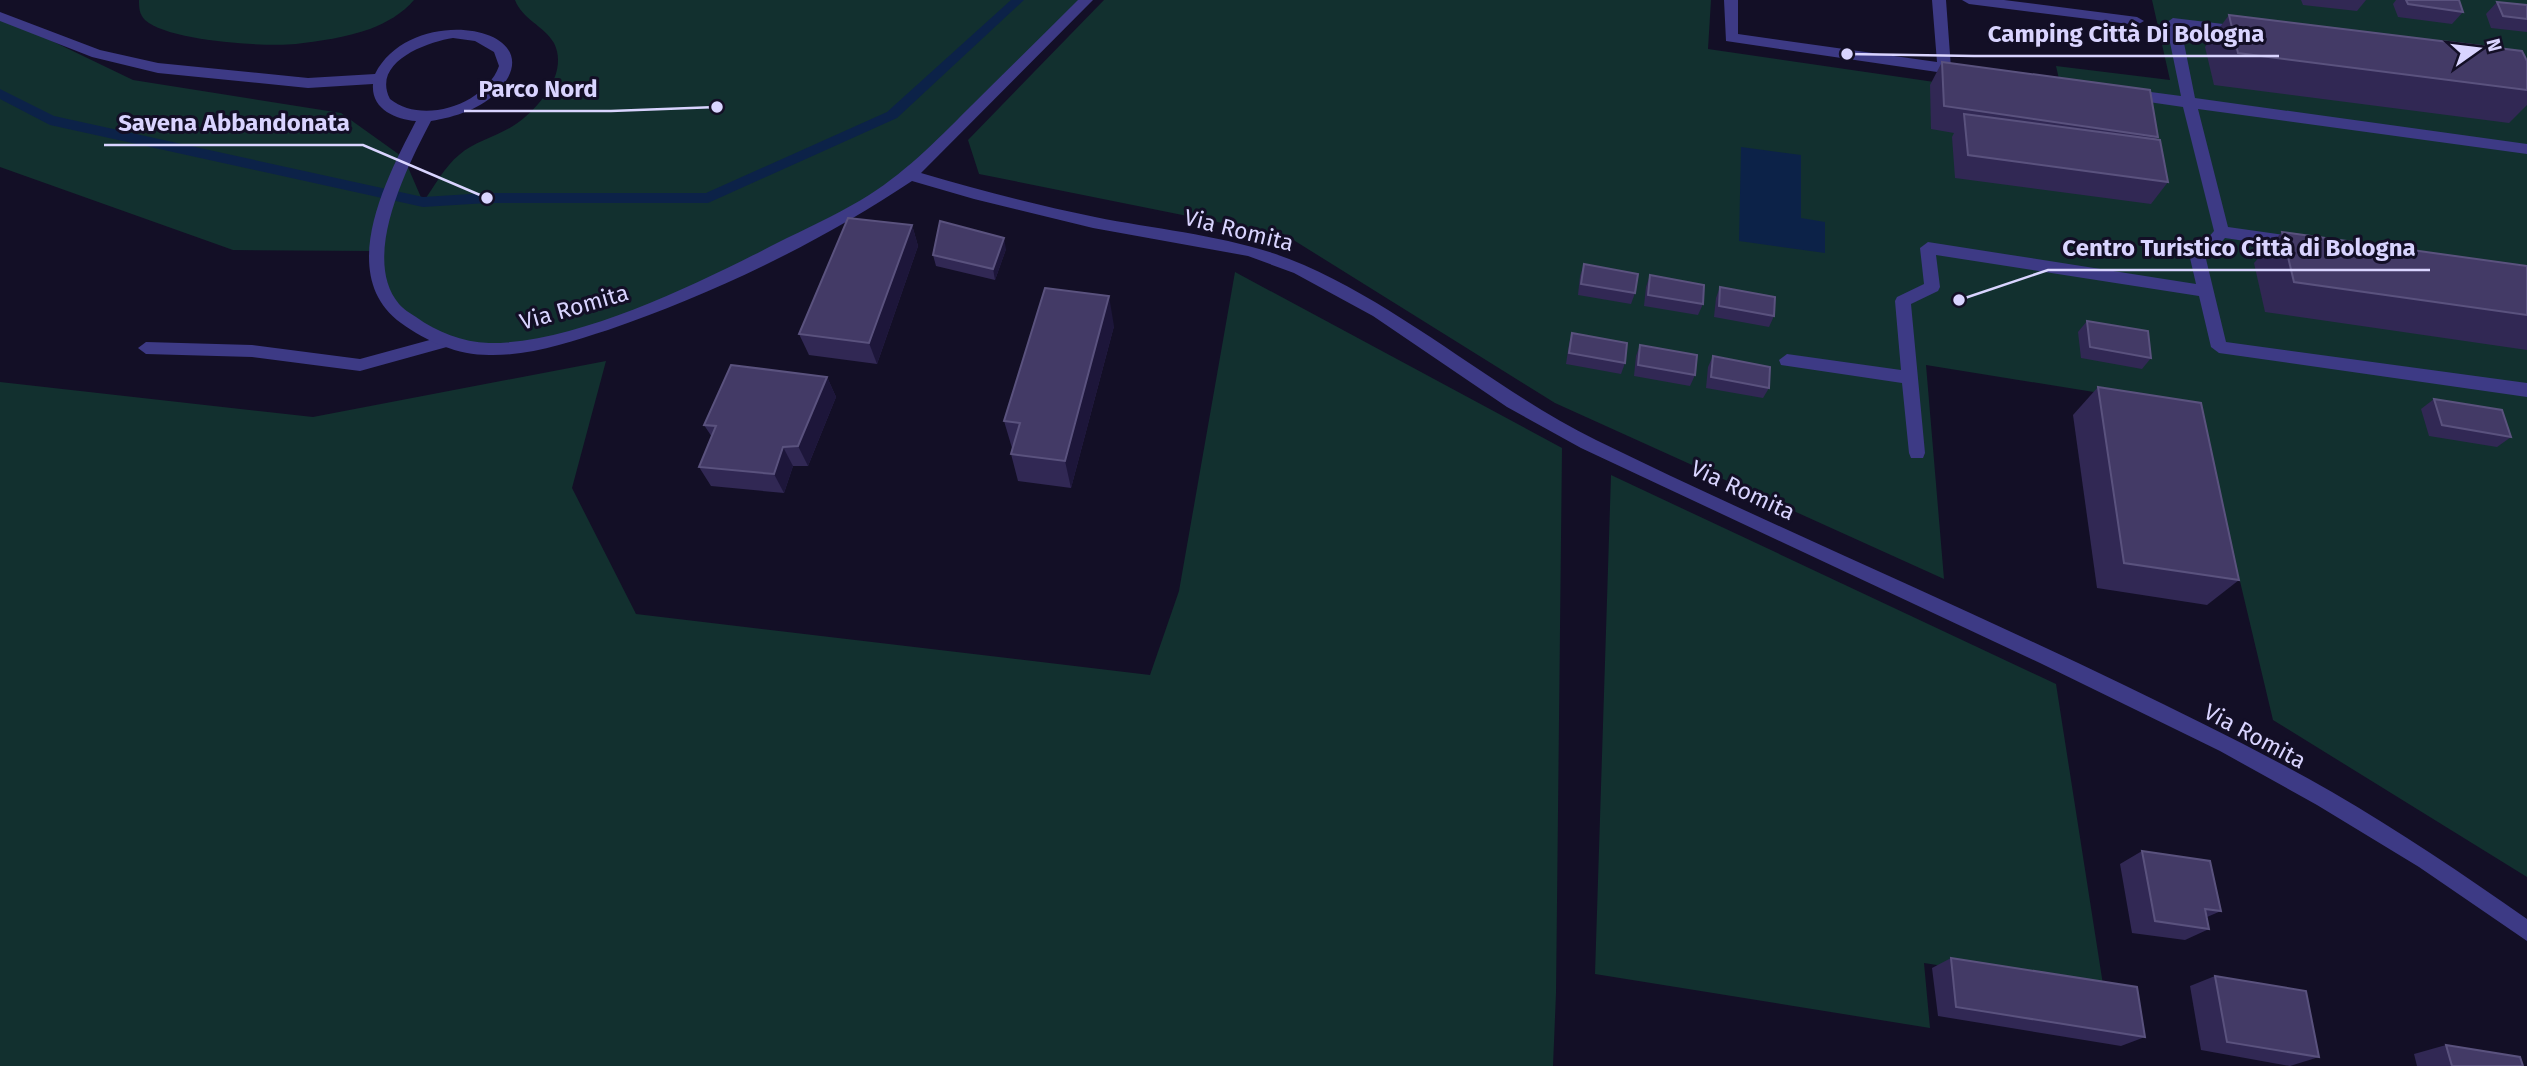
<svg xmlns="http://www.w3.org/2000/svg" width="2527" height="1066" font-family="'Fira Sans',sans-serif">
  <style>
    .green { fill: #12302f }
    .water { fill: #0c2248 }
    .lines { fill: none; stroke-linecap: round; stroke-linejoin: round }
    .stream { fill: #0c2248; fill-rule: evenodd }
    .service { fill: #3d3a85; fill-rule: evenodd }
    .minor { fill: #3d3a85; fill-rule: evenodd }
    .wall { fill: #312854 }
    .shaded-wall { fill: #1d163a }
    .building { fill: #433a66; stroke: #5a527e; stroke-width: 2 }
    .labels { text-anchor: middle; stroke-width: 6; stroke-linejoin: round; paint-order: stroke }
    .street-label { font-size: 23px; fill: #d9d4ff; stroke: #130f26 }
    .leader { fill: none; stroke: #d9d4ff; stroke-width: 2.5 }
    .callout-dot { fill: #d9d4ff; stroke: #130f26; stroke-width: 2.5 }
    .callout-label { font-size: 24px; text-anchor: middle; font-weight: bold; fill: #d9d4ff; stroke: #130f26; stroke-width: 6; stroke-linejoin: round; paint-order: stroke }
  </style>
  <rect width="100%" height="100%" fill="#130f26"/>
  <g class="green">
    <path d="M139,0H414C403,13 386,23 370,29C347,37 321,41 296,44C264,47 168,41 145,20C139,14 139,7 139,0Z"/>
    <path d="M515,0H1086L910,175L682,297L553,341L470,348L411,324L381,291L378,251L233,250L0,167V16L133,80L341,113L404,158L423,202C434,187 445,166 459,155C475,141 499,136 516,124C539,108 569,73 554,43C544,26 522,19 515,0Z"/>
    <path d="M1104,0H1711L1708,49L2064,101L2056,66L2170,80L2152,0H2527V877L2273,720L2199,409L1926,365L1944,579L1555,403L1287,236L979,174L968,140Z"/>
    <path d="M1235,272L1562,448L1556,993L1553,1066H0V382L313,417L606,361L572,488L636,614L1150,675L1179,591Z"/>
    <path d="M1611,475L2056,684L2104,991L1924,963L1930,1028L1595,974Z"/>
  </g>
  <path class="water" d="M1741,147L1801,155V218L1825,222V253L1739,241Z"/>
  <g class="lines">
    <path class="stream" d="M1011,0H1024L897,118L708,203H487L423,207L50,125L0,99V89L54,116L423,197L487,193H706L887,112Z"/>
    <g class="service">
      <path d="M1724,0H1738V34L1937,62L1932,0H1946L1951,68L1944,73L1726,41Z"/>
      <path d="M1962,0H2004L2137,17L2144,21L2137,25L1969,4Z"/>
      <path d="M2173,18L2240,26L2247,31L2240,36L2181,28L2195,98L2527,144V154L2198,109L2228,227L2298,237L2306,243L2298,249L2225,238L2206,259L2226,342L2527,383V397L2219,353L2211,347L2199,296L1936,255L1940,287L1938,291L1911,304L1925,453L1923,458H1911L1909,453L1902,383L1781,365L1779,360L1787,354L1901,370L1895,301L1897,297L1924,284L1920,248L1928,242L2196,284L2190,258L2214,231L2183,107L2128,99L2121,94L2128,89L2181,96L2166,23Z"/>
      <path d="M448,335L456,341L454,345L360,371L252,357L146,354L138,348L146,342L252,345L360,359Z"/>
    </g>
    <path class="minor" d="M1078,0H1093L921,173C978,190 1036,205 1095,217C1164,231 1238,236 1304,265C1408,311 1494,389 1596,440C1770,525 1950,601 2124,685C2194,719 2264,753 2332,792C2399,831 2463,874 2527,919V941L2419,867L2317,805L2220,751L2040,663L1581,448L1507,407L1373,316L1294,273L1248,256L1093,228L974,199L912,181C819,243 713,294 608,330C570,342 530,356 489,355C458,355 427,342 401,323C335,275 387,177 416,121C395,119 371,109 373,84L308,88L158,73L92,57L0,21V12L100,50L158,63L308,78L375,74C412,1 556,27 499,90C482,109 455,117 431,121C408,165 360,258 399,304C403,309 410,313 416,317C437,332 462,342 489,343C576,344 699,283 777,243C805,229 834,216 861,200C903,175 935,142 969,108C1005,72 1042,36 1078,0ZM453,38L475,41L494,52L499,66C485,105 422,125 390,99C371,62 427,42 453,38Z"/>
  </g>
  <g class="wall">
    <path d="M2301,0H2366L2357,11L2303,5Z"/>
    <path d="M2396,0H2459L2463,12L2452,24L2398,17L2393,4Z"/>
    <path d="M2497,2L2527,5V32L2491,28L2486,14Z"/>
    <path d="M2229,15L2527,61V105L2509,123L2214,85L2205,47Z"/>
    <path d="M1942,62L2158,137L2156,139L2168,182L2151,204L1955,178L1952,137L1954,133L1931,129L1930,85Z"/>
    <path d="M912,225L918,246L877,364L809,355L799,334Z"/>
    <path d="M2282,232L2527,266V350L2265,312L2254,263Z"/>
    <path d="M1006,249L995,280L936,266L933,255Z"/>
    <path d="M1584,264L1635,293L1631,304L1578,295L1580,276Z"/>
    <path d="M1650,275L1703,304L1698,315L1644,306L1646,287Z"/>
    <path d="M1720,287L1774,316L1769,327L1714,317L1716,298Z"/>
    <path d="M2087,321L2151,358L2142,369L2081,358L2078,332Z"/>
    <path d="M1114,326L1071,488L1018,481L1011,454L1012,448L1004,421Z"/>
    <path d="M1572,333L1625,363L1621,374L1566,364L1569,344Z"/>
    <path d="M1640,345L1695,375L1690,386L1634,376L1636,356Z"/>
    <path d="M1713,356L1769,388L1763,398L1706,388L1708,367Z"/>
    <path d="M827,377L836,397L808,466H793L784,493L711,486L699,467L712,437L704,425Z"/>
    <path d="M2098,387L2239,580L2207,605L2097,588L2073,415Z"/>
    <path d="M2434,399L2511,437L2497,447L2429,436L2421,409Z"/>
    <path d="M2142,851L2221,911L2207,917L2209,929L2185,940L2132,933L2120,864Z"/>
    <path d="M1951,958L2145,1037L2121,1046L1938,1016L1932,968Z"/>
    <path d="M2215,976L2319,1057L2290,1066L2201,1050L2190,986Z"/>
    <path d="M2446,1045L2523,1066H2417L2414,1054Z"/>
  </g>
  <g class="shaded-wall">
    <path d="M912,225L918,246L877,364L869,343Z"/>
    <path d="M1004,238L1006,249L995,280L993,269Z"/>
    <path d="M1109,296L1114,326L1071,488L1065,461Z"/>
    <path d="M827,377L836,397L808,466L798,446Z"/>
    <path d="M783,447L793,466L784,493L774,474Z"/>
  </g>
  <g class="building">
    <path d="M2406,0H2459L2463,12L2408,4Z"/>
    <path d="M2497,2L2527,5V19L2503,16Z"/>
    <path d="M2229,15L2522,51L2527,61V90L2238,53Z"/>
    <path d="M1942,62L2150,90L2158,137L1944,106Z"/>
    <path d="M1964,114L2160,140L2168,182L1968,155Z"/>
    <path d="M848,218L912,225L869,343L799,334Z"/>
    <path d="M940,221L1004,238L993,269L933,255Z"/>
    <path d="M2282,232L2527,266V315L2294,282Z"/>
    <path d="M1584,264L1638,274L1635,293L1581,284Z"/>
    <path d="M1650,275L1704,285L1703,304L1648,295Z"/>
    <path d="M1720,287L1775,297L1774,316L1719,306Z"/>
    <path d="M1045,288L1109,296L1065,461L1011,454L1020,423L1004,421Z"/>
    <path d="M2087,321L2148,331L2151,358L2090,347Z"/>
    <path d="M1572,333L1627,343L1625,363L1569,353Z"/>
    <path d="M1640,345L1697,355L1695,375L1638,365Z"/>
    <path d="M1713,356L1770,367L1769,388L1711,377Z"/>
    <path d="M731,365L827,377L798,446L783,447L774,474L699,467L716,426L704,425Z"/>
    <path d="M2098,387L2201,403L2239,580L2124,563Z"/>
    <path d="M2434,399L2502,410L2511,437L2442,425Z"/>
    <path d="M2142,851L2210,861L2221,911L2205,909L2209,929L2155,921Z"/>
    <path d="M1951,958L2137,987L2145,1037L1956,1007Z"/>
    <path d="M2215,976L2306,991L2319,1057L2227,1042Z"/>
    <path d="M2446,1045L2520,1057L2523,1066H2452Z"/>
  </g>
  <g class="labels">
    <g class="street-label">
      <text transform="translate(1239 230) rotate(14)" y="8">Via Romita</text>
      <text transform="translate(574 307) rotate(-16)" y="8">Via Romita</text>
      <text transform="translate(1743 490) rotate(25)" y="8">Via Romita</text>
      <text transform="translate(2255 736) rotate(28)" y="8">Via Romita</text>
    </g>
  </g>
  <path class="leader" d="M1847 54L1974 56H2279M717 107L611 111H464M487 198L363 145H104M1959 300L2048 270H2430"/>
  <g class="callout-dot">
    <circle cx="1847" cy="54" r="7"/>
    <circle cx="717" cy="107" r="7"/>
    <circle cx="487" cy="198" r="7"/>
    <circle cx="1959" cy="300" r="7"/>
  </g>
  <g class="callout-label">
    <text x="2126" y="42">Camping Città Di Bologna</text>
    <text x="538" y="97">Parco Nord</text>
    <text x="234" y="131">Savena Abbandonata</text>
    <text x="2239" y="256">Centro Turistico Città di Bologna</text>
  </g>
  <g transform="translate(2478 49) rotate(76)" stroke="#130f26" stroke-width="5" paint-order="stroke">
  <path d="M0-5L12 26L0 18L-12 26Z" fill="#d9d4ff"/>
  <text y="-10" font-size="19" font-weight="bold" text-anchor="middle" fill="#d9d4ff">N</text>
  </g>
</svg>
